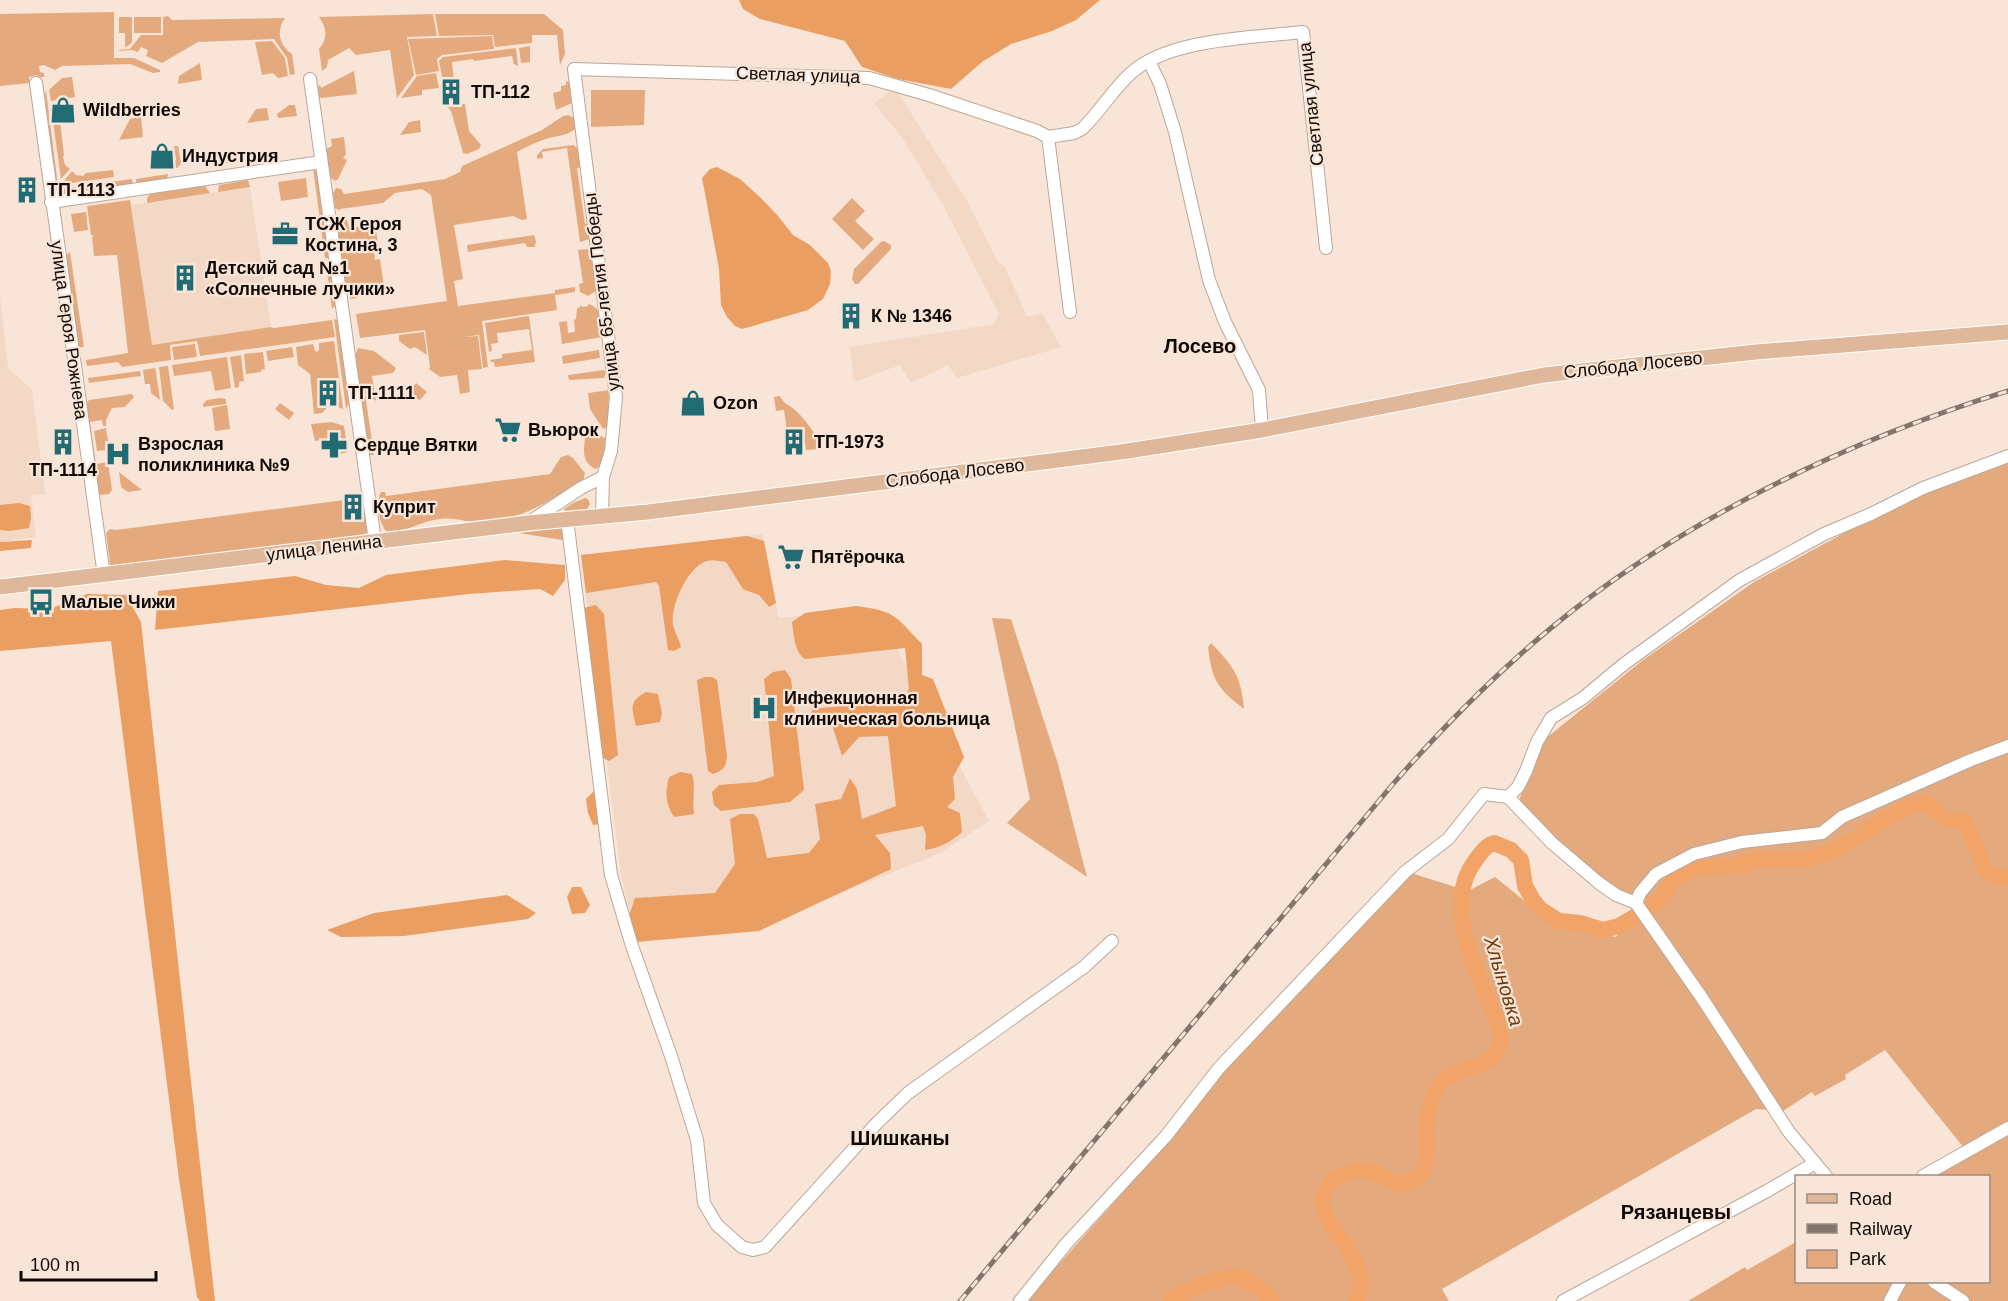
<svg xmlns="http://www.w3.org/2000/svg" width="2008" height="1301" font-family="Arial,sans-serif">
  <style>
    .built { fill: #f2d8c5 }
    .green { fill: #e4aa7e }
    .forest { fill: #eb9e62 }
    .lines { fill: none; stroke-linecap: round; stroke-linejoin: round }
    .river { stroke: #f2a468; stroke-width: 16 }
    .minor-casing { stroke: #baa79a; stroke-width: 14 }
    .major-casing { stroke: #fff; stroke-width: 17 }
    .minor { stroke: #fff; stroke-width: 12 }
    .major { stroke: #dfb89b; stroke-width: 15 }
    .rail-casing { stroke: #82756c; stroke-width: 5 }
    .rail { stroke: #f9e5d7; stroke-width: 3; stroke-dasharray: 9; stroke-linecap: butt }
    .labels { text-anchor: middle; stroke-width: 4.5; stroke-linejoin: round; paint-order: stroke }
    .street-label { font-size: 18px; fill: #100a06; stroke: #f9e5d7 }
    .poi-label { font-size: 18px; font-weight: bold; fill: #100a06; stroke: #f9e5d7; text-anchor: start }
    .neighbourhood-label { font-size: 20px; font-weight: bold; fill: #100a06; stroke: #f9e5d7 }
    .water-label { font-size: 20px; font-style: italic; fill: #6d3b0d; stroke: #f9e5d7 }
  </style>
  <rect width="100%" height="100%" fill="#f9e5d7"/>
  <g class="built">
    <path d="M895,88L967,201L998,262L1005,267L1027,317L1042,313L1061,347L957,378L948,365L911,383L900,365L854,382L850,347L994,324L999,314L945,209L903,139L874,103Z"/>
    <path d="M250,187L271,327L152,345L131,205Z"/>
    <path d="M0,297L8,368L32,390L45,494L31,496L36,537L0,542Z"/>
    <path d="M762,534L779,618L875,608L989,821L940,853L771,922L635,934L621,875L581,555Z"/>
  </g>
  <g class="green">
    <path d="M114,12V58H134L160,70V72L153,73L130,64L62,66L55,70L44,65L39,66L40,72L44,73V77H39L37,75L29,77L30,83L0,86V14Z"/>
    <path d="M433,14L437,36L407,37L414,75L397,98L390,50L356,55L349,48L328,60L327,67L322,71L319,49C328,39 327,28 319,17Z"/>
    <path d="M435,14H544L563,30L565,54L560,65L557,35H532V43L495,47L493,35L439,36Z"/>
    <path d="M168,16L172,20L285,18C276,31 279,45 292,54L295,74L290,75L287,58L274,39L198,42L162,63L146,56L148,50L141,47L138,52L132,50L119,51V50L130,49L141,35H163V17Z"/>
    <path d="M119,17H132V42L128,46L125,47V33H119Z"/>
    <rect x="134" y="17" width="27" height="16"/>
    <path d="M492,36L494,49L442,55L437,59L439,71L416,75L408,39Z"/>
    <path d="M272,41L285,58L288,76L278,78L273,73L262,75L255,42Z"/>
    <path d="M530,46V62L521,63L519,48Z"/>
    <path d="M516,48L518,66L514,64L512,56L474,61L473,59L452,62L454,80L443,82L439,61L443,57Z"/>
    <path d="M200,63L202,80L178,84L179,76Z"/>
    <path d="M354,71L357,94L321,98L317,96L318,87L320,85L321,88Z"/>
    <path d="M436,73L439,88L422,90V95L401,98L417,76Z"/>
    <path d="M72,77L75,97L51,101L49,90L62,78Z"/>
    <path d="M566,81L570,83L572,103L556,110L553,93L561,91V86L566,85Z"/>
    <path d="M46,90L59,194L56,190L45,95Z"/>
    <path d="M591,90H645L644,125L591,127Z"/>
    <path d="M465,104L469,131L481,145L479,149L467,154L463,153L451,111L447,106Z"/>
    <path d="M289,105H295L297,116L278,118L277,114Z"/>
    <path d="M267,108L269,120L247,123L256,109Z"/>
    <path d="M568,115L576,119L577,127C567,138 553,135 540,141C532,144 524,148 517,152L527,219L522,220L513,216L454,225L463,279L454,281L458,306L555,293V290L575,287V292L555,295L557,310L482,321L488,367L483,368L479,335L463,337L478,336L482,369L468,370L470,392L460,394L457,375L440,377L429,369L430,367L425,330L360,338L356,314L447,301L431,195L422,189L395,193L383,203L340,209V211L335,208L333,193L336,188L341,189L344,194L445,179L460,172L462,166L542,130L563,116Z"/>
    <path d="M141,117L143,137L119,140L130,119Z"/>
    <path d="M420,120L421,132L400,135L409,122Z"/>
    <path d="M60,121L64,155L63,157L65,165L70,169L61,179L53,122Z"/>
    <path d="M344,137L346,154L343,158L347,160L338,179L335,181L330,177L326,149L332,146L331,139Z"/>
    <path d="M574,145L580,152L583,167L577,168L585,224L590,223V239L580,242L567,148L542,152L543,158L537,159V155L543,149Z"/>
    <path d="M174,146H178L181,164L177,168L166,170L165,162L176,160Z"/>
    <path d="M209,153L214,157L241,153L242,161L214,165L205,158Z"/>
    <path d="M313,168L318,173L330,259L325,258Z"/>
    <path d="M113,170L114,177L64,184L63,182L72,171L76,175L83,176L86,173Z"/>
    <path d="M168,174L167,180L137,187L136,179Z"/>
    <path d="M306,178L308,197L281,201L278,182Z"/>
    <path d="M132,179L133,187L63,197L62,189Z"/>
    <path d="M248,180L250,187L218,192L219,185Z"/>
    <path d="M205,186L210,193L147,203V198L150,194Z"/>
    <path d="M852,198L865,211L855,221L874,239L863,250L832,219Z"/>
    <path d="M130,200L152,345L271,327L274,328L332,320L335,337L200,356L197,341L170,345L171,360L122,367L118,362L87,366L86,360L128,353L117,255L94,256L92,237L94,236L91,235L87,206Z"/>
    <path d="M86,212L88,230L74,232L71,214Z"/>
    <path d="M343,219L347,220L349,228L375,224L379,250L374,251L375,260L380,259L384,287L356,291L357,298L351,299L347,294L337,227L339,222Z"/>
    <path d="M534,235L536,241L535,247H527L525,243L468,252L467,245Z"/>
    <path d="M884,241L891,245V249L858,284H855L852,279L854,269L881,242Z"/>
    <path d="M589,249L593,254L597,286L596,291L588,296L580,292L579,284L583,283L578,250Z"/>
    <path d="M70,252L84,347H78L65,256Z"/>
    <path d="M330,262L336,305L332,309L326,264Z"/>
    <path d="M588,304C603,307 600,324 602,337L562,344L559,322L567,321L568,333L575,332L574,320L576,319L577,309L582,305V307L588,306Z"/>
    <path d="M529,316L535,362L495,367L494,362H491L490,360L502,358V354L532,350L529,329L497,333L498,343L491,344L492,351L489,352L485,323Z"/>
    <path d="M334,319L339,321L349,403L346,409Z"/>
    <path d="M424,332L427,355L415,347L410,349L399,341V335Z"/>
    <path d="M334,341L343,409L335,406V401H337L334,382L320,384L322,403H325L326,409L322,413L314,414L310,374L298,365L296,347L313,344L315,351L317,352L319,350V343Z"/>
    <path d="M195,344L197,357L174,360L172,347Z"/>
    <path d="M292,347L294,357L268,361L266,351Z"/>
    <path d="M358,348L374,351L396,368L393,373L372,376L376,401L365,393L374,455H370L355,356Z"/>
    <path d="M599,350L600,358L563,364L562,356Z"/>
    <path d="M263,352L265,369L261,370V372L246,374L244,354Z"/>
    <path d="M241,355L244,381L239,382V387L235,388L230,357Z"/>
    <path d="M227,357L231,388L215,391L211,371L174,376L172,365Z"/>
    <path d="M168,366L174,409L172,410L163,401L159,367Z"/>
    <path d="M155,368L156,372L160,400L151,393L150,384H145L143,370Z"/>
    <path d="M604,370L606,373L604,378L569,380L568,375Z"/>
    <path d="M140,371L141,376L89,383L88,378Z"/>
    <path d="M416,383L427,392L420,400L410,395L409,392Z"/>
    <path d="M609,390L608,427L603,429L590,409L588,393Z"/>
    <path d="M132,394L134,397L125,407L112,408L106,420V426H103L102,420L90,422L96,464L108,462L112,490L109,494L101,495L98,492L86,404L89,400Z"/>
    <path d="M780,396C783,403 789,405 794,409C804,418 818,435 821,449L806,450L803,430L787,431L784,410L776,411L774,397Z"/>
    <path d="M221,398L226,399V404L203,407V404L207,400Z"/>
    <path d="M280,403L294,413L289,420L275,409Z"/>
    <path d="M227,405L230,429L215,431L212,408Z"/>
    <path d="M332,422L344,426L348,452L340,454L338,438L315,441L311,424Z"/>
    <path d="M106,428L109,446L106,450L97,451L94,431Z"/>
    <path d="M600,435L606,439L605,460L596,469C581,462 584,451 585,436Z"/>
    <path d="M568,455L573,458L585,473L583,481C550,500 521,521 481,522C467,523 455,517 440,519C422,521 408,531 388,533C379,526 375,502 381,492H385L386,496L550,474L561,457Z"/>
    <path d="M2008,458V1301H1688L1745,1267L1747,1270L1796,1242V1282H1988V1176H1915L1964,1148L1885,1050L1845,1075L1846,1079L1815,1096L1812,1092L1783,1111L1756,1109L1442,1289L1449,1301H1026L1134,1180L1213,1081L1411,873L1468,891L1495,877L1536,910L1576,929L1616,937L1635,903L1612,891L1516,809L1540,743L1643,660L1754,582L1912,496Z"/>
    <path d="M119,472L142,490L128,492L121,487Z"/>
    <path d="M357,494L363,497L368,529L364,537L111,567L110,563L106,533L110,529L116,530L352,499Z"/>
    <path d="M585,498L588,499L590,504L587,509L565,511L564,509L573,503Z"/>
    <path d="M566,527L568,541L519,533Z"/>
    <path d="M992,618L1011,619L1058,764L1087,877L1007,823L1030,799Z"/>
    <path d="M1211,643C1234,667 1241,676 1244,709C1217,688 1212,681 1208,647Z"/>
  </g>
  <g class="forest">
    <path d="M739,0H1100L1076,20L1052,31L1011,44L982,62L951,89L898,79L862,67L845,41L760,19L743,9Z"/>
    <path d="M717,167L740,179L761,198L778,216L793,235L810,245L828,263L831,271L830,284L823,299L808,310L742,329L735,326L727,317L721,305L719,269L702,178L710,169Z"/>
    <path d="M19,503L30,506L31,518L29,528L10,531L0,530V505Z"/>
    <path d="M747,536L764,541L776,603L769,607L759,595L743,589L726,562C719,561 713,559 707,561C688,566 670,606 673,625C675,632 679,639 681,647L674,651L668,650L659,586L656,582L586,593L581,555Z"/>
    <path d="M32,540L31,548L0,551V542Z"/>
    <path d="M505,560L565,565V580L553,596L540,589L469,594L155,630L158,591L295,576L326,585L359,588L386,575Z"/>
    <path d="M87,594L126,595L141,622L215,1301H200L197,1297L179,1179L111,641L0,651V610L15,608L50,609Z"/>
    <path d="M596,605L604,614L618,755L609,761L601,757L583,608Z"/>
    <path d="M856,606C896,611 895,616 922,644V675L933,679L964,757L953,777L955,799L947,807L960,813L962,832C951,842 940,848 925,850L926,835L923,826L875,835L890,853L891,869L759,931L636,942L628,919L635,898L715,893L735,864L730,819L740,814H754L758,819L767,858L809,853L820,839L815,804L841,799L850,778L857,789L862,819L896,806L888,736L859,737L842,756L832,725L811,727L812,709L904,700L909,689L905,648L805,659C794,652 794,634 792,622L805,613Z"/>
    <path d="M785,670L791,679L804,790L790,802L721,811L714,805L712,792L719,785L757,782L774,776L764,679L773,672Z"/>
    <path d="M705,677H712L717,680L727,756C726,767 724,770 713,774L708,771L697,680Z"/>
    <path d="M646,692L658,694L662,713L660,722L636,726C632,708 628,702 646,692Z"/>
    <path d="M680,772L692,774C696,786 692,800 694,814L674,817C665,803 665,792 669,777Z"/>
    <path d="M594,791L599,806L600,824L593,825L588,813L586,799Z"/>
    <path d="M572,887H581L590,905L585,913L572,914L567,897Z"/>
    <path d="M507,895L536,913L528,919L404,936L341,937L327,930L374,913Z"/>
  </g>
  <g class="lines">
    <g class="river">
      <path d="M1860,835C1874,827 1914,798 1929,805C1937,808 1939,817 1947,820C1953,822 1959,820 1966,822L1985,870L1993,876L2008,878"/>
      <path d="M1646,909L1662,899L1672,882L1683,873L1696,868L1736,866L1762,859H1808L1831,852L1851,841"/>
      <path d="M1170,1301L1174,1297C1191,1289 1224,1273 1243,1278C1254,1282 1265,1293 1273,1301"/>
      <path d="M1357,1301C1359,1294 1362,1287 1361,1279C1359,1267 1352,1255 1346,1246C1336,1229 1314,1212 1326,1190C1335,1173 1360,1166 1377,1174C1390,1179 1395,1189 1411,1182C1431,1173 1425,1152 1426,1134C1427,1120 1429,1103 1436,1090C1448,1063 1503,1073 1500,1037C1499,1022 1492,1008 1486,994C1469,954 1446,900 1475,861C1481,853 1485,846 1494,843L1511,850L1521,860L1525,886L1533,900L1540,909L1559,921L1580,923L1603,930L1619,926L1638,915"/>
    </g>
    <g class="minor-casing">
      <g id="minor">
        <path d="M1149,61L1160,84L1175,132L1209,280L1225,322L1259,390L1262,430"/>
        <path d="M310,79L375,541"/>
        <path d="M36,83L104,576"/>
        <path d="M51,202L321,162"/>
        <path d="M1070,312L1048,137L1074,133L1082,129C1100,112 1113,89 1131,73C1170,38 1253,38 1303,32L1326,248"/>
        <path d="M602,515L603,477L611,451L616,397L574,69L869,78L929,95L1037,131L1048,137"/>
        <path d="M567,519L611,875L632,946L671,1056L697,1140L704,1203L717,1225L742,1247L753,1250L765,1247L877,1123L908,1093L1084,967L1112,941"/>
        <path d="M528,523L581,488L603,477"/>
        <path d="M1508,797L1552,843L1599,883L1616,895L1636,903L1702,998L1789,1132L1826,1176"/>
        <path d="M1636,903L1640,893L1656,874L1694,854L1742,842L1822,833L1842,817L1971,760L2008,746"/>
        <path d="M1923,1176L2008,1128"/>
        <path d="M1934,1282L1963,1301"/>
        <path d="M1020,1301L1066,1244L1166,1136L1219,1068L1405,872L1448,839L1484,794L1508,797L1518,787L1526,771L1537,742L1551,718L1583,698L1624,664L1740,580L1824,534L1871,514L1923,488L2008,456"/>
        <path d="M1563,1301L1767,1191L1815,1163"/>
        <path d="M1890,1301L1900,1282"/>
      </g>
    </g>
    <g class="major-casing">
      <path id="major" d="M0,587L528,523L648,512L1121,452L1262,430L1544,375L1756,352L2008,332"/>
    </g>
    <use href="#minor" class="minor"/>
    <use href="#major" class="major"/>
    <g class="rail-casing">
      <path id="rail" d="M960,1301L1393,784C1442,728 1493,676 1551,628C1681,520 1847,441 2008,391"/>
    </g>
    <use href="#rail" class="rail"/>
  </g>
  <defs>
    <g id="building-bare" transform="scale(2.07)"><path d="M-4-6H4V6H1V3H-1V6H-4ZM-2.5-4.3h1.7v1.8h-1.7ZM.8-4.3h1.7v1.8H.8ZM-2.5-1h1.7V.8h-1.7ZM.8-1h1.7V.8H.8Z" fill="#216b75" stroke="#f9e5d7" stroke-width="2.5" paint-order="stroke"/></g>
    <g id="shop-bare" transform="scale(2.07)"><path d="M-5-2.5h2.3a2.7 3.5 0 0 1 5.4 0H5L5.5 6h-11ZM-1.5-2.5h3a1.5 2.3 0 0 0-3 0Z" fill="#216b75" stroke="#f9e5d7" stroke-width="2.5" paint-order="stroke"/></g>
    <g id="office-bare" transform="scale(2.07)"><path d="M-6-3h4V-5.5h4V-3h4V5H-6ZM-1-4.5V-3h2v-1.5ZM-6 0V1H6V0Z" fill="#216b75" stroke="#f9e5d7" stroke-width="2.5" paint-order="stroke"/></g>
    <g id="supermarket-bare" transform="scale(2.07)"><path d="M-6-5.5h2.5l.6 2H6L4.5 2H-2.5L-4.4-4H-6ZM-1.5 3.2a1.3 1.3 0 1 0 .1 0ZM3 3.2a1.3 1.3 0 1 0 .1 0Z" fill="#216b75" stroke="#f9e5d7" stroke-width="2.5" paint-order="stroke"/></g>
    <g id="pharmacy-bare" transform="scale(2.07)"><path d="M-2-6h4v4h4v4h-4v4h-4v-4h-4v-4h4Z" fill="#216b75" stroke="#f9e5d7" stroke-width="2.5" paint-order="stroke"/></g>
    <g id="hospital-bare" transform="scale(2.07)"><path d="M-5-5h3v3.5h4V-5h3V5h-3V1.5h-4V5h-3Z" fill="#216b75" stroke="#f9e5d7" stroke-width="2.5" paint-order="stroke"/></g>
    <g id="bus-bare" transform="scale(2.07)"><path d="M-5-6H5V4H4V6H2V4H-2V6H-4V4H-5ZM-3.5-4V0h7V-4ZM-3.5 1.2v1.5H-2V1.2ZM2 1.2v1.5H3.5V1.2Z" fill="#216b75" stroke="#f9e5d7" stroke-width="2.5" paint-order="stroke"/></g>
  </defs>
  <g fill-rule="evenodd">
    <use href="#building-bare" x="451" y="92"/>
    <use href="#shop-bare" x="63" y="110"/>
    <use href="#shop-bare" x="162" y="156"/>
    <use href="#building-bare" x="27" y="190"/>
    <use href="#office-bare" x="285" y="234"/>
    <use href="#building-bare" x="185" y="278"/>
    <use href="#building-bare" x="851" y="316"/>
    <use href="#building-bare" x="328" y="393"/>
    <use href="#shop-bare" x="693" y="403"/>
    <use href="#supermarket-bare" x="508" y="430"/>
    <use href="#building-bare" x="63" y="442"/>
    <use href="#building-bare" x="794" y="442"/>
    <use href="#pharmacy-bare" x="334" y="445"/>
    <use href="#hospital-bare" x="118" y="454"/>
    <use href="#building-bare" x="353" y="507"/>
    <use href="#supermarket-bare" x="791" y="557"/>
    <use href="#bus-bare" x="41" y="602"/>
    <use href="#hospital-bare" x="764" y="708"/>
  </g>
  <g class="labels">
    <g class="street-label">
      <text transform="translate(798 75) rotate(2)" y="6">Светлая улица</text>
      <text transform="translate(1311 104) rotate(-96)" y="6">Светлая улица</text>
      <text transform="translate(602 292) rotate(-97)" y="6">улица 65-летия Победы</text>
      <text transform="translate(69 330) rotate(82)" y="6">улица Героя Рожнева</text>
      <text transform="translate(1633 365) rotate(-6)" y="6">Слобода Лосево</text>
      <text transform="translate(955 473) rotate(-7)" y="6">Слобода Лосево</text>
      <text transform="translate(324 548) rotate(-7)" y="6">улица Ленина</text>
    </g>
    <g class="poi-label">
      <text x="471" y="98">ТП-112</text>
      <text x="83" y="116">Wildberries</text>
      <text x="182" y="162">Индустрия</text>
      <text x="47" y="196">ТП-1113</text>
      <text x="305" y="230">ТСЖ Героя<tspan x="305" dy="21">Костина, 3</tspan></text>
      <text x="205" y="274">Детский сад №1<tspan x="205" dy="21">«Солнечные лучики»</tspan></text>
      <text x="871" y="322">К № 1346</text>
      <text x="348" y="399">ТП-1111</text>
      <text x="713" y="409">Ozon</text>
      <text x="528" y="436">Вьюрок</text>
      <text x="814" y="448">ТП-1973</text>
      <text x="138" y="450">Взрослая<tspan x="138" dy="21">поликлиника №9</tspan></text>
      <text x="354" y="451">Сердце Вятки</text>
      <text x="63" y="476" text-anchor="middle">ТП-1114</text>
      <text x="373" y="513">Куприт</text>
      <text x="811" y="563">Пятёрочка</text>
      <text x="61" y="608">Малые Чижи</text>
      <text x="784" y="704">Инфекционная<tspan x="784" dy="21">клиническая больница</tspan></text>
    </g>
    <g class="neighbourhood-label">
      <text x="1200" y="353">Лосево</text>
      <text x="900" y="1145">Шишканы</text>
      <text x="1676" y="1219">Рязанцевы</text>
    </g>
    <g class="water-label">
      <text transform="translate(1504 981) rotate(73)" y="7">Хлыновка</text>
    </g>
  </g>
  <rect x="1795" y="1175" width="195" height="108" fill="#f9e5d7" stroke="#9c8d83" stroke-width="1.5"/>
  <rect x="1807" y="1194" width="30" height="9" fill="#dfb89b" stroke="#9c8d83" stroke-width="1.5"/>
  <text x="1849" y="1205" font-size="18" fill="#100a06">Road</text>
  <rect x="1807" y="1224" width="30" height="9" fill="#82756c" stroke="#9c8d83" stroke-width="1.5"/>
  <text x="1849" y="1235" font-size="18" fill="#100a06">Railway</text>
  <rect x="1807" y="1250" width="30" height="18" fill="#e4aa7e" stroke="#9c8d83" stroke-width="1.5"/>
  <text x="1849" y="1265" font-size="18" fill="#100a06">Park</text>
  <path d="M21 1271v9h135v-9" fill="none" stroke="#100a06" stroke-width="3"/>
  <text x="30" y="1271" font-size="18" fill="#100a06" stroke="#f9e5d7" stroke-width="4.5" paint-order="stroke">100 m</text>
</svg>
